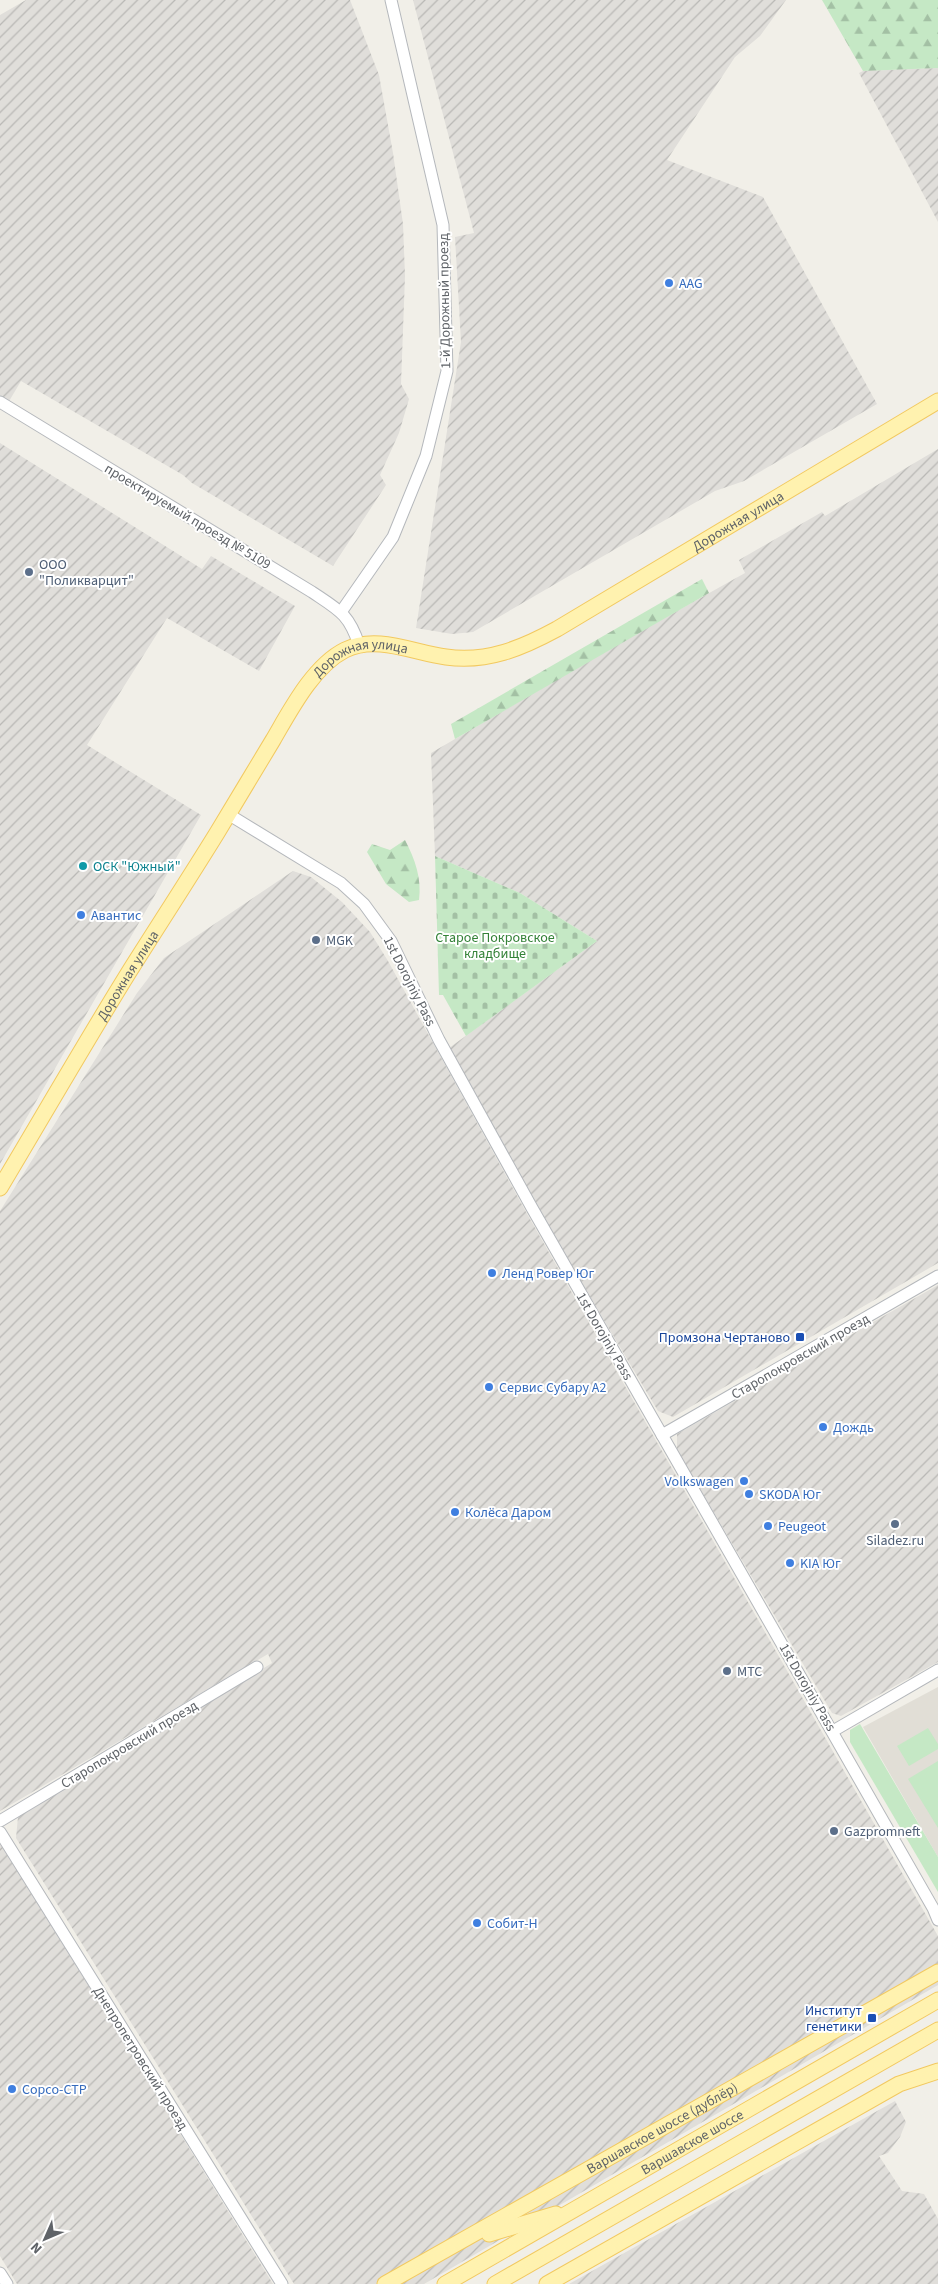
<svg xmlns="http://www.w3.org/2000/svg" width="938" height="2284" font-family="'Source Sans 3',sans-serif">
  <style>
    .industrial { fill: url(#industrial-furrows) }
    .education { fill: #e1ded6 }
    .grass { fill: #c5e8c5 }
    .forest { fill: url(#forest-firs) }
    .cemetery { fill: url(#cemetery-stones) }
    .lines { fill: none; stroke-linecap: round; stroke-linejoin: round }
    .minor-casing { stroke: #b5b8bc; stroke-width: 13 }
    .major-casing { stroke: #f2c960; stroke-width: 17 }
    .minor { stroke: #fff; stroke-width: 11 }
    .major { stroke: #fff2af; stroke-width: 15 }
    .shop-dot { fill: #3f7fe0; stroke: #fff; stroke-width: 2 }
    .service-dot { fill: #5c6f8a; stroke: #fff; stroke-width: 2 }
    .culture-dot { fill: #0f9aa8; stroke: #fff; stroke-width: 2 }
    .transit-dot { fill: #1a4fb4; stroke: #fff; stroke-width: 2 }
    .labels { text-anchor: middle; stroke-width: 4; stroke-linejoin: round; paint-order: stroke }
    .shop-label { font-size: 14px; fill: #366cbe; stroke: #fff; text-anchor: start }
    .street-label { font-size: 14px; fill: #5f6368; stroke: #fff }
    .service-label { font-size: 14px; fill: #4e5e75; stroke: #fff; text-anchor: start }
    .culture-label { font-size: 14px; fill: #0d838f; stroke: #fff; text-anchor: start }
    .park-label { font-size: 14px; fill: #348238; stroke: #fff }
    .transit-label { font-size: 14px; fill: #164399; stroke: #fff; text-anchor: end }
  </style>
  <defs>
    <pattern id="industrial-furrows" width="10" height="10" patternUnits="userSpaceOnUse" patternTransform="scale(1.25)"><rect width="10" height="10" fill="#e0deda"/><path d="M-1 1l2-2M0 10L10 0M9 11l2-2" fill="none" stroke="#b9b8b5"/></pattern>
    <pattern id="forest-firs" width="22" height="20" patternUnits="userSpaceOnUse" patternTransform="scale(1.25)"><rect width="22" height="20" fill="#c5e8c5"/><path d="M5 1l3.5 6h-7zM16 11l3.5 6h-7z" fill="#a3c0a4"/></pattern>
    <pattern id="cemetery-stones" width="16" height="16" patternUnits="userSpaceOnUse" patternTransform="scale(1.25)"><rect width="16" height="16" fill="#c5e8c5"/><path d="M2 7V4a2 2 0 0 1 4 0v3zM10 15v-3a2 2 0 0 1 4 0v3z" fill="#a3c0a4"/></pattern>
  </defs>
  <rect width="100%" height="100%" fill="#f1efe8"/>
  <g class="industrial">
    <path d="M26,0H350L379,75L393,153L403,224L405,276L401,384L409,399L399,433L380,475L386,485L333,566L192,483L183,475L21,381L8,403L0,398V15Z"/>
    <path d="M413,0H786L760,36L735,57L667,160L763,197L877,404L744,481L715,491L473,632L452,634L416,628L461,342L455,237L474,233Z"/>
    <path d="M938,68V222L859,73L863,71Z"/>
    <path d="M0,443L202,569L211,556L295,606L259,671L167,618L87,745L201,815L0,1164Z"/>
    <path d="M938,449V1263L673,1417L658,1411L536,1206L449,1048L597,941L520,893L435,856L431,753L611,648L745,573L739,560L822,512L825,516Z"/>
    <path d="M293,871L311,877L342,902L370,932L388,961L526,1212L938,1936V1985L424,2284H294L16,1838L18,1817L272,1663L268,1654L0,1811V1211L137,993L164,958Z"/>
    <path d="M938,1285V1662L841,1716L832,1713L677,1450V1434Z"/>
    <path d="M0,1842L273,2284H17L0,2256Z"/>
    <path d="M895,2101L906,2122L900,2137L888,2153L879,2156L902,2191L924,2194L938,2219V2284H569Z"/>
  </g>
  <path class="education" d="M938,1687V1857L863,1727Z"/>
  <g class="grass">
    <path d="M860,1724L938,1857V1892L850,1742V1730Z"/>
    <path d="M928,1728L938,1744V1749L909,1766L897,1746Z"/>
    <path d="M938,1761V1828L908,1779Z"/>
  </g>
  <g class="forest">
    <path d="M822,0H938V68L863,71Z"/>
    <path d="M702,579L709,593L455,739L451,724Z"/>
    <path d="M405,840C415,859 422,879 419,900L409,902L386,884L367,852L372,844L390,850Z"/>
  </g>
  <path class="cemetery" d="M435,856L520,893L597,941L466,1036L443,995H439Z"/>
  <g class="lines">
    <g class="minor-casing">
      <g id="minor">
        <path d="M0,402L312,592C339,610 349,614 359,645"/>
        <path d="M341,612L393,537L426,456L447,371L443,225L391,0"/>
        <path d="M228,814L341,883L364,904L391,941L439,1040L532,1208L933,1908L938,1920"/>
        <path d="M662,1435L938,1276"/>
        <path d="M833,1731L938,1670"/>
        <path d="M0,1821L257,1667"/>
        <path d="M0,1832L282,2284"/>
        <path d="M0,2273L7,2284"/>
      </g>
    </g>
    <g class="major-casing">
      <g id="major">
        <path id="s1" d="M0,1188C43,1116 85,1043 129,972C158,926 188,880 217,833C236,802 254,771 273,740C290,711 313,666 345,650C377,634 414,653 446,657C487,663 522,648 557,629L938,401"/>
        <path d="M489,2234L556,2214"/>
        <path id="s2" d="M385,2284L938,1972"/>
        <path id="s3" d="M445,2284L938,2000"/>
        <path d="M495,2284L938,2030"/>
        <path d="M547,2284L899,2084L938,2071"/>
      </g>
    </g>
    <use href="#minor" class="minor"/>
    <use href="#major" class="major"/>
  </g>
  <g class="shop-dot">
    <circle cx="669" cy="283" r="5"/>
    <circle cx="81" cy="915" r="5"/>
    <circle cx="492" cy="1273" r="5"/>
    <circle cx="489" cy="1387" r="5"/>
    <circle cx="823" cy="1427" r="5"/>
    <circle cx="744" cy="1481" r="5"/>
    <circle cx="749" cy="1494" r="5"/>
    <circle cx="455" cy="1512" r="5"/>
    <circle cx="768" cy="1526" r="5"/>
    <circle cx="790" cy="1563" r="5"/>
    <circle cx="477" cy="1923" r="5"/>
    <circle cx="12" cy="2089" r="5"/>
  </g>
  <g class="service-dot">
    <circle cx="29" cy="572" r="5"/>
    <circle cx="316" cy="940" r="5"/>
    <circle cx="895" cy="1524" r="5"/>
    <circle cx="727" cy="1671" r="5"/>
    <circle cx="834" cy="1831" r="5"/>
  </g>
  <circle class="culture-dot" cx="83" cy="866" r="5"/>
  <g class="transit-dot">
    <rect x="795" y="1332" width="10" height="10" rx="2.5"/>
    <rect x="867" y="2013" width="10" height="10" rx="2.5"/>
  </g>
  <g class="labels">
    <g class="shop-label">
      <text x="679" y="288">AAG</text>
      <text x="91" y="920">Авантис</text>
      <text x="502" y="1278">Ленд Ровер Юг</text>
      <text x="499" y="1392">Сервис Субару А2</text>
      <text x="833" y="1432">Дождь</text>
      <text x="734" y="1486" text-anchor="end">Volkswagen</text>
      <text x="759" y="1499">SKODA Юг</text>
      <text x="465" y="1517">Колёса Даром</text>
      <text x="778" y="1531">Peugeot</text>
      <text x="800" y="1568">KIA Юг</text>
      <text x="487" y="1928">Собит-Н</text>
      <text x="22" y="2094">Сорсо-СТР</text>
    </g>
    <g class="street-label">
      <text transform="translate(444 301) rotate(-91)" y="5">1-й Дорожный проезд</text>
      <text transform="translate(188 516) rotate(31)" y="5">проектируемый проезд № 5109</text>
      <text dy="5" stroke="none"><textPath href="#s1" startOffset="1072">Дорожная улица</textPath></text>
      <text dy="5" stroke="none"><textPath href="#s1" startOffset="654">Дорожная улица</textPath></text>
      <text dy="5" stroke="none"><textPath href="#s1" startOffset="248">Дорожная улица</textPath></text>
      <text transform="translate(410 981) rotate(63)" y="5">1st Dorojniy Pass</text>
      <text transform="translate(605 1336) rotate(60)" y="5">1st Dorojniy Pass</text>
      <text transform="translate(800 1356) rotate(-30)" y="5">Старопокровский проезд</text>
      <text transform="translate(808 1687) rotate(60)" y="5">1st Dorojniy Pass</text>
      <text transform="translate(129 1744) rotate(-31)" y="5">Старопокровский проезд</text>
      <text transform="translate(141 2058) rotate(58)" y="5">Днепропетровский проезд</text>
      <text dy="5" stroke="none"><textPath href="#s2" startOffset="318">Варшавское шоссе (дублёр)</textPath></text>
      <text dy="5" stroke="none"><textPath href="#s3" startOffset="285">Варшавское шоссе</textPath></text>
    </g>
    <g class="service-label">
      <text x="39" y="569">ООО<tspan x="39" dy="16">"Поликварцит"</tspan></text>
      <text x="326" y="945">MGK</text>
      <text x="895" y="1545" text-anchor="middle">Siladez.ru</text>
      <text x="737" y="1676">МТС</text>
      <text x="844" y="1836">Gazpromneft</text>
    </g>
    <g class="culture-label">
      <text x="93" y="871">ОСК "Южный"</text>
    </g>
    <g class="park-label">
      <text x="495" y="942">Старое Покровское<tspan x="495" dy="16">кладбище</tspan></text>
    </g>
    <g class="transit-label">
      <text x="790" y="1342">Промзона Чертаново</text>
      <text x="862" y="2015">Институт<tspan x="862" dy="16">генетики</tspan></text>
    </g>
  </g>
  <g transform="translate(45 2239) rotate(225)" stroke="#ffffff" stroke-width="4" paint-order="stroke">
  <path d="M0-4L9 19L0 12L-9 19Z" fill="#5f6368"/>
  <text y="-8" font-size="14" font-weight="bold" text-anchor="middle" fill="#5f6368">N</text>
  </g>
</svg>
